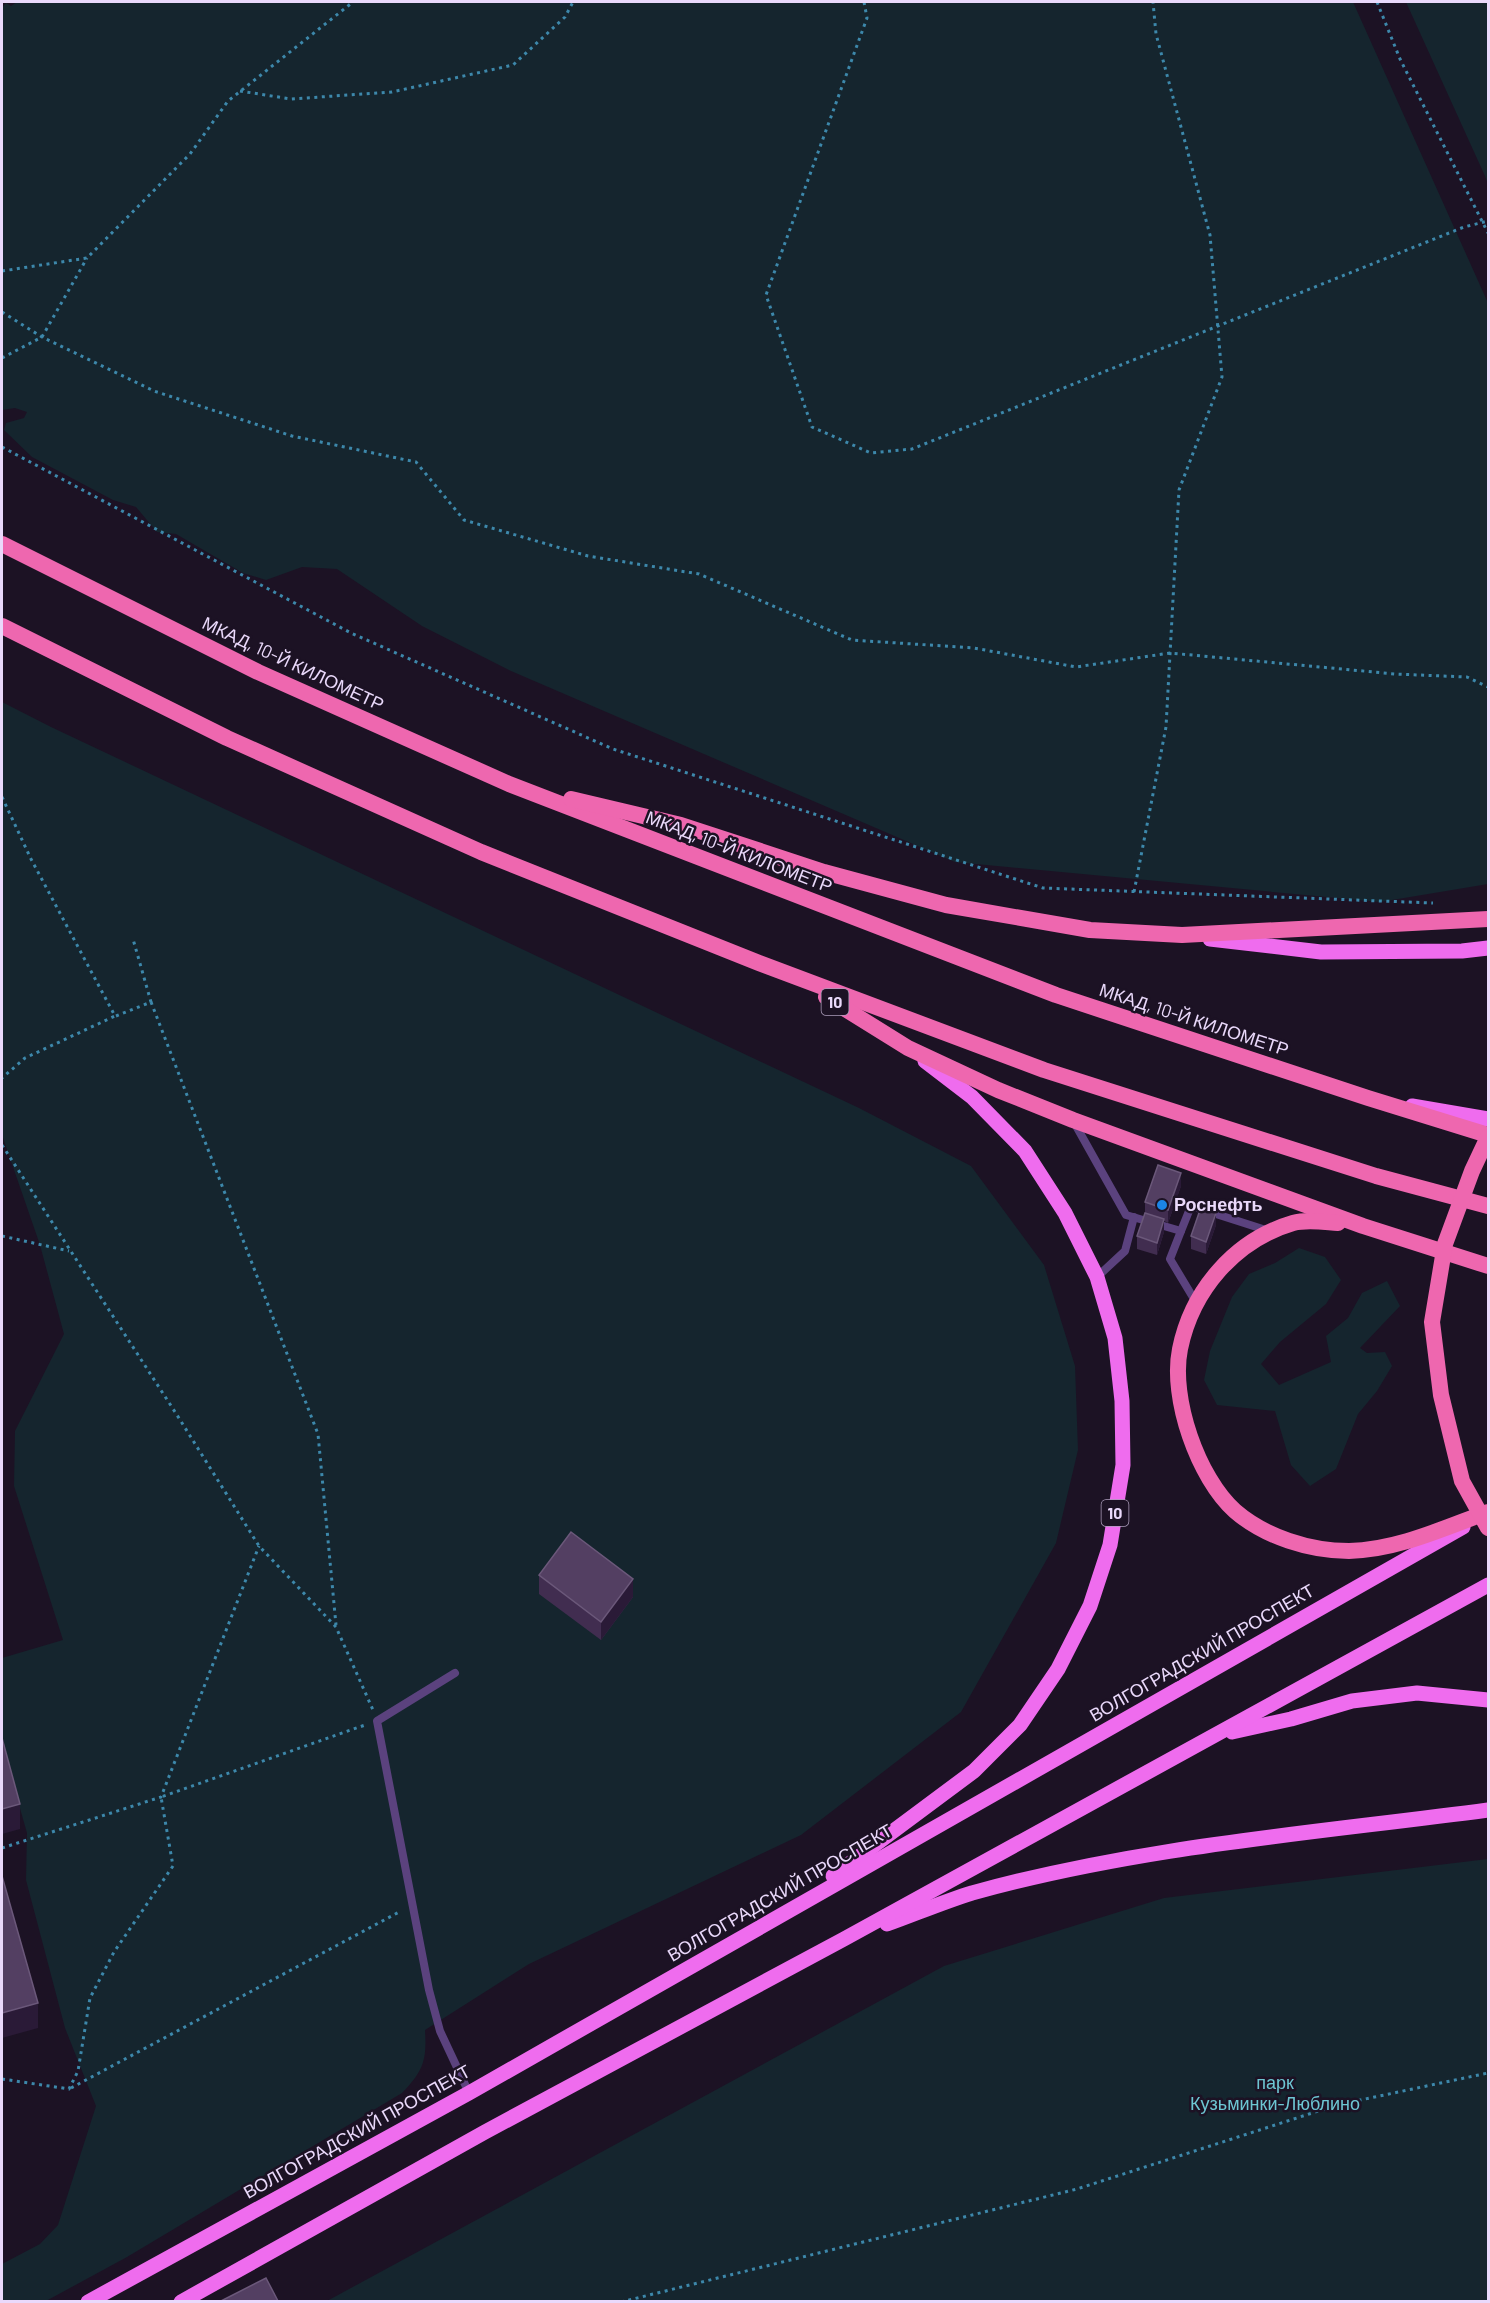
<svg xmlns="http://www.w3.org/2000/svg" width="1490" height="2303" font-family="Barlow,sans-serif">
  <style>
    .green { fill: #15252e }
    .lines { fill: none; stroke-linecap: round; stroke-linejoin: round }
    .path { stroke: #3d88ab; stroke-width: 3; stroke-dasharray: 3 4.5; stroke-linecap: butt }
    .service { stroke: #5b427e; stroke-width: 8 }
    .primary { stroke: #ef6cee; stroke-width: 15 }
    .trunk { stroke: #ee67af; stroke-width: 16 }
    .trunk-bridge { stroke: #ee67af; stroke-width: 16 }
    .wall { fill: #412d50 }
    .shaded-wall { fill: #2a1a37 }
    .building { fill: #533f62; stroke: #6b587a; stroke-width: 1.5 }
    .poi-dot { fill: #1b85e6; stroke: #1c1224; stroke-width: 2 }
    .labels { text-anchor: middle; stroke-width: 5; stroke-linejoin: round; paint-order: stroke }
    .shield { fill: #1c1224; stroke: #ac9dba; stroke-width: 1.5 }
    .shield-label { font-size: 16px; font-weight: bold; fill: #ead9fb }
    .street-label { font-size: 18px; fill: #ead9fb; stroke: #1c1224 }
    .poi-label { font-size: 18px; font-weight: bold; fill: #ead9fb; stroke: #1c1224; text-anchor: start }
    .park-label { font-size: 18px; fill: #6dc6d3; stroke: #1c1224 }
  </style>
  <rect width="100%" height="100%" fill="#1c1224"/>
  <g class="green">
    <path d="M17,2H1353L1488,303V884L1380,902L955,862L511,671L422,626L337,569L302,567L266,580L243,573L176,534L157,532L136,507L113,500L32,457L4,430L6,423L24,418L27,412L15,408L2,410V33L3,29L2,8L6,3L11,6Z"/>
    <path d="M1406,2H1488V184L1485,176Z"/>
    <path d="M2,702L51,727L859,1108L971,1166L1044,1265L1075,1366L1078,1450L1056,1543L961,1712L801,1835L529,1964L425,2030C427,2061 423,2071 402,2093L127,2257L46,2301H2V2264L40,2244L58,2225L96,2106L65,2028L26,1880L27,1833L2,1745V1658L63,1640L14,1486L15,1431L64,1334L40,1245L2,1135Z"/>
    <path d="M1299,1248L1325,1257L1341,1280L1326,1304L1280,1342L1261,1364L1279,1385L1331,1362L1326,1336L1348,1318L1362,1293L1387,1281L1400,1306L1360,1348L1367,1353L1385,1352L1392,1366L1377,1391L1358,1414L1336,1469L1310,1486L1291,1465L1275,1411L1217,1405L1204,1380L1210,1351L1232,1297L1249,1274L1275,1263Z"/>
    <path d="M1488,1859V2301H327L944,1966L1164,1898Z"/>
  </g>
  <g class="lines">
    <g class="path">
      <path d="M864,2L867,18L766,295L812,427L871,453L912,449L1464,227L1488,221"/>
      <path d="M1377,2L1400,59L1488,233"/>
      <path d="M240,91L291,99L392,92L513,65L565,17L573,2"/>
      <path d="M2,271L87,258L190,154L228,101L353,2"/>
      <path d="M2,312L42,337L154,391L292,436L416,462L464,520L588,556L699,574L852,640L974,648L1076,667L1170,653L1395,674L1467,677L1488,687"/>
      <path d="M2,358L42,337L87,258"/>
      <path d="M2,447L351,633L613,749L1043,888L1433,903"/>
      <path d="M2,797L31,859L115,1016L25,1058L2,1078"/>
      <path d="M1134,892L1166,727L1179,490L1222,377L1210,235L1156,34L1153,2"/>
      <path d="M151,1002L318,1434L336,1625"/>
      <path d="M116,1016L151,1002L133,939"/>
      <path d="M2,1145L177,1415L259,1546L336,1627L373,1710"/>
      <path d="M2,1236L69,1251"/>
      <path d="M2,1848L161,1797L259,1546"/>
      <path d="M2,2079L69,2089L78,2071L90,1998L114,1952L173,1866L161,1797L365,1725"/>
      <path d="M71,2088L401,1911"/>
      <path d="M621,2302L1077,2189L1337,2105L1488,2073"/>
    </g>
    <g class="service">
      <path d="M1075,1124L1126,1215L1181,1231L1191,1206L1269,1231"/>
      <path d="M1181,1231L1170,1259L1197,1304"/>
      <path d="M1097,1277L1125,1251L1134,1217"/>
      <path d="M455,1673L377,1721L429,1990L440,2031L469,2093"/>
    </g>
    <g class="primary">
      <path d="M1210,939L1321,952L1462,951L1488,948"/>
      <path d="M1412,1106L1488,1119"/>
      <path d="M1232,1732L1291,1719L1352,1701L1417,1693L1488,1700"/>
      <path d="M833,1876L974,1771L1020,1725L1058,1669L1090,1606L1110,1545L1123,1465L1122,1401L1115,1338L1097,1277L1065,1213L1025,1151L972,1097L925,1061"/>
      <path d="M887,1924C915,1914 943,1902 972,1893C1141,1846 1316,1833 1488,1810"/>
      <path d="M88,2302L469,2093L1463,1527"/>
      <path d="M181,2302L485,2132L844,1939L1488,1585"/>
    </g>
    <g class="trunk">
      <path d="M2,544L258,672L509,784L1056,995L1368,1098L1488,1135"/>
      <path d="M2,626L227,738L481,852L759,963L1044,1070L1376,1176L1488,1206"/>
      <path d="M571,799L681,825L824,872L946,905L1090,930L1182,935L1488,919"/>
      <path d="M826,997L908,1048L998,1090L1073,1120L1363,1226L1488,1266"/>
      <path d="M1338,1223C1324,1222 1307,1219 1293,1223C1235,1240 1192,1290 1180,1349C1170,1398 1198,1478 1235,1511C1265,1537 1310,1551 1349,1551C1397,1550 1444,1528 1488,1512"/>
    </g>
    <path class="trunk-bridge" d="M1488,1137L1472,1171L1445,1244L1432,1322L1441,1395L1462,1481L1488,1528"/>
  </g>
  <g class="wall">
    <path d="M1181,1186L1168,1223L1164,1221V1232L1157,1255L1137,1249V1236L1145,1213V1202Z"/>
    <path d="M1216,1225L1206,1254L1191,1249V1236Z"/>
    <path d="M539,1575L633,1597L601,1640L539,1594Z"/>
  </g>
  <g class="shaded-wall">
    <path d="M1181,1173V1186L1168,1223V1210Z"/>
    <path d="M1216,1213V1225L1206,1254V1242Z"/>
    <path d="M1164,1219V1232L1157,1255V1243Z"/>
    <path d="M633,1579V1597L601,1640V1622Z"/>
    <path d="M20,1804V1829L2,1834V1809Z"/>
    <path d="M38,2003V2028L2,2038V2013Z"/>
  </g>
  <g class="building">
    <path d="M1158,1165L1181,1173L1168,1210L1145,1202Z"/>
    <path d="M1201,1207L1216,1213L1206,1242L1191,1236Z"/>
    <path d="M1145,1213L1164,1219L1157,1243L1137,1236Z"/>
    <path d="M571,1532L633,1579L601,1622L539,1575Z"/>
    <path d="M2,1738L20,1804L2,1809Z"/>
    <path d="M2,1876L38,2003L2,2013Z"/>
    <path d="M266,2278L278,2301H221Z"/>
  </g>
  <circle class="poi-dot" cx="1162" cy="1205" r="6"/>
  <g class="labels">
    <g class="shield">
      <rect x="821.5" y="989" width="27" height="26" rx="4.5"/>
      <rect x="1101.5" y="1500" width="27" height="26" rx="4.5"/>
    </g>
    <g class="shield-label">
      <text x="835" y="1008">10</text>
      <text x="1115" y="1519">10</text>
    </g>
    <g class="street-label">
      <text transform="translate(293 664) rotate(25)" y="6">МКАД, 10-Й КИЛОМЕТР</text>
      <text transform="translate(739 852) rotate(21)" y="6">МКАД, 10-Й КИЛОМЕТР</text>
      <text transform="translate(1194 1020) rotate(18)" y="6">МКАД, 10-Й КИЛОМЕТР</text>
      <text transform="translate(1202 1653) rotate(-30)" y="6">ВОЛГОГРАДСКИЙ ПРОСПЕКТ</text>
      <text transform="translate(780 1893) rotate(-30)" y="6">ВОЛГОГРАДСКИЙ ПРОСПЕКТ</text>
      <text transform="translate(357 2132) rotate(-29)" y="6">ВОЛГОГРАДСКИЙ ПРОСПЕКТ</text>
    </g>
    <g class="poi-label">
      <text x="1174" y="1211">Роснефть</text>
    </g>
    <g class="park-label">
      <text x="1275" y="2089">парк<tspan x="1275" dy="21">Кузьминки-Люблино</tspan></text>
    </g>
  </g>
  <rect width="1490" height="2303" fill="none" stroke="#ead9fb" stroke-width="6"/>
</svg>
